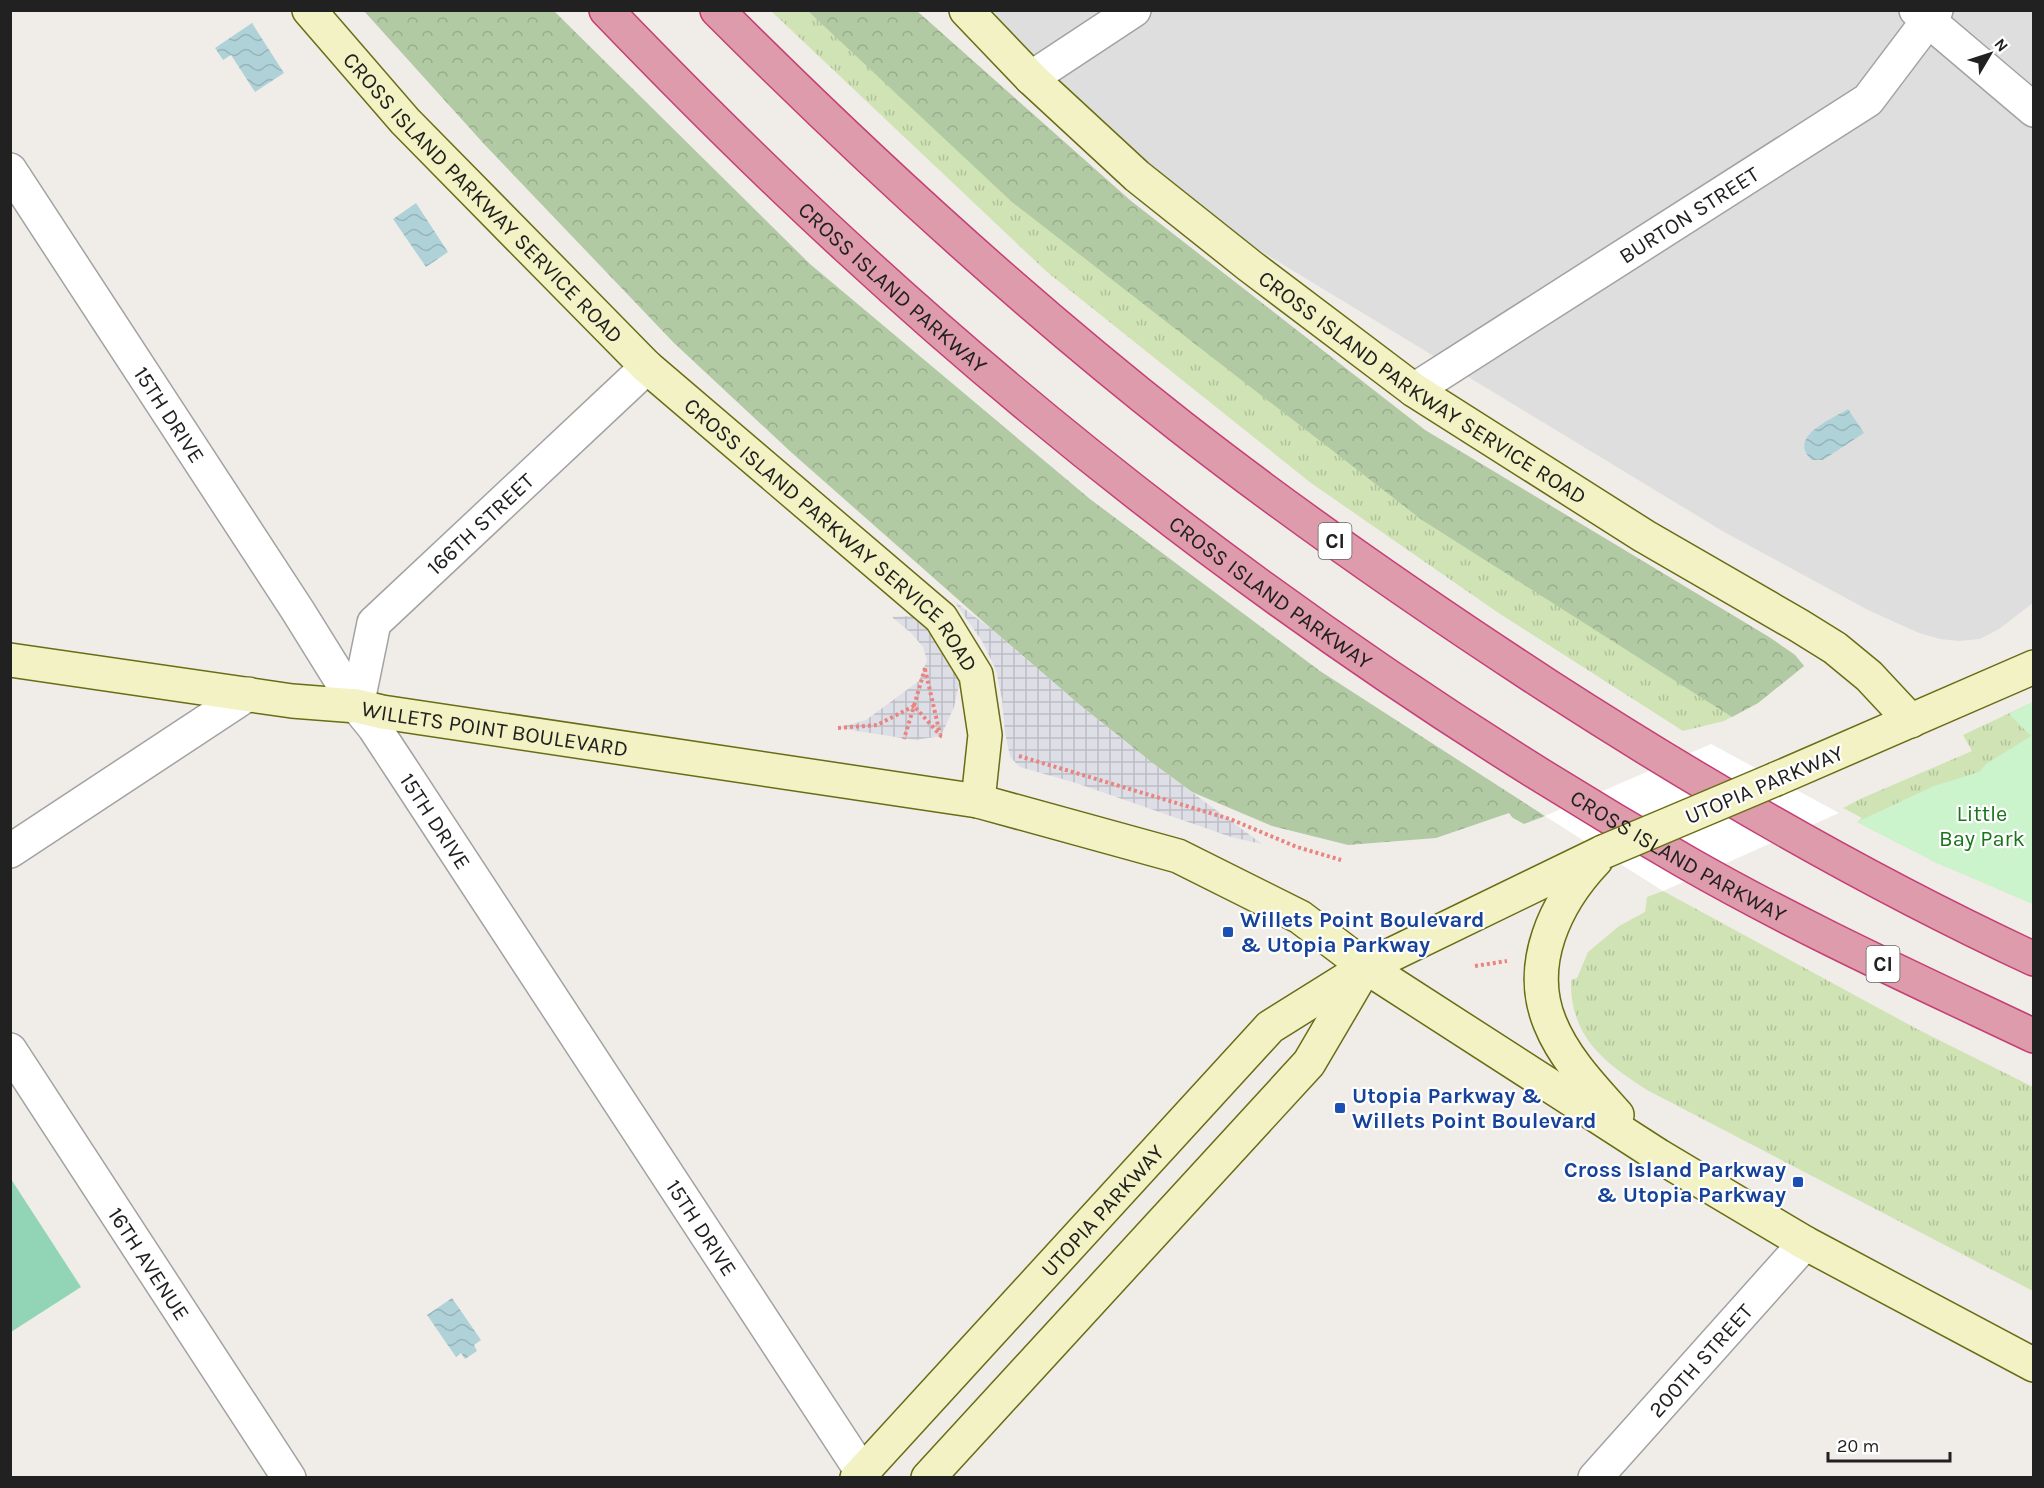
<svg xmlns="http://www.w3.org/2000/svg" width="2044" height="1488" font-family="Karla,sans-serif">
  <style>
    .residential { fill: #dfdede }
    .grass { fill: url(#grass-tufts) }
    .forest { fill: url(#forest-crowns) }
    .park { fill: #ccf4cc }
    .pitch { fill: #91d5b6 }
    .plaza { fill: url(#plaza-grid) }
    .water { fill: url(#water-waves) }
    .pier { fill: #fff }
    .lines { fill: none; stroke-linecap: round; stroke-linejoin: round }
    .street-casing { stroke: #a2a2a2; stroke-width: 36 }
    .secondary-casing { stroke: #696d13; stroke-width: 36 }
    .highway-casing { stroke: #c63e76; stroke-width: 36 }
    .path { stroke: #e98480; stroke-width: 4; stroke-dasharray: 3 3; stroke-linecap: butt }
    .street { stroke: #fff; stroke-width: 33 }
    .secondary { stroke: #f3f2c4; stroke-width: 33 }
    .highway { stroke: #dd9bac; stroke-width: 33 }
    .secondary-bridge-casing { stroke: #696d13; stroke-width: 36; stroke-linecap: butt }
    .secondary-bridge { stroke: #f3f2c4; stroke-width: 33 }
    .transit-dot { fill: #1a4fb4; stroke: #fff; stroke-width: 2 }
    .labels { text-anchor: middle; stroke-width: 4.5; stroke-linejoin: round; paint-order: stroke }
    .shield { fill: #fff; stroke: #646464; stroke-width: 1.5 }
    .shield-label { font-size: 21px; font-weight: bold; fill: #212121 }
    .street-label { font-size: 22px; fill: #212121; stroke: #fff }
    .park-label { font-size: 22px; fill: #1a741b; stroke: #fff }
    .transit-label { font-size: 22px; font-weight: bold; fill: #164399; stroke: #fff; text-anchor: start }
  </style>
  <defs>
    <pattern id="grass-tufts" width="24" height="20" patternUnits="userSpaceOnUse" patternTransform="scale(1.5)"><rect width="24" height="20" fill="#cfe3b5"/><path d="M3 7l-1-3M5 7V3M7 7l1-3M15 17l-1-3M17 17v-4M19 17l1-3" fill="none" stroke="#b1c29b"/></pattern>
    <pattern id="forest-crowns" width="20" height="18" patternUnits="userSpaceOnUse" patternTransform="scale(1.5)"><rect width="20" height="18" fill="#b1caa3"/><path d="M2 6a3 3 0 1 1 6 0M12 15a3 3 0 1 1 6 0" fill="none" stroke="#98ad8c"/></pattern>
    <pattern id="plaza-grid" width="8" height="8" patternUnits="userSpaceOnUse" patternTransform="scale(1.5)"><rect width="8" height="8" fill="#dddee6"/><path d="M0 4h8M4 0v8" fill="none" stroke="#bdbec5"/></pattern>
    <pattern id="water-waves" width="16" height="10" patternUnits="userSpaceOnUse" patternTransform="scale(1.5)"><rect width="16" height="10" fill="#afd2d8"/><path d="M0 5q4-4 8 0t8 0" fill="none" stroke="#96b4b9"/></pattern>
  </defs>
  <rect width="100%" height="100%" fill="#f0ede9"/>
  <path class="residential" d="M975,11H2033V603L1999,629L1980,639L1959,641L1940,639L1919,633L1868,610L1724,532L1137,176Z"/>
  <g class="grass">
    <path d="M771,11H917L1131,201L1425,430L1769,637L1795,655L1804,666L1758,703L1724,721L1683,731L1500,614L1311,483L1047,272Z"/>
    <path d="M2033,702V904L1935,862L1857,822L1862,818L1843,808L1860,799L1972,751L1963,735Z"/>
    <path d="M1663,891L1917,1029L2033,1087V1291L1647,1090C1603,1062 1570,1036 1571,980L1577,978L1588,952L1619,926L1645,912L1647,897Z"/>
  </g>
  <g class="forest">
    <path d="M364,11H554L810,264L1090,499L1320,671L1545,816L1524,824L1513,818L1509,813L1436,838L1348,845L1272,826L1192,792L1155,765L1081,706L995,632L792,453L674,343L484,144Z"/>
    <path d="M808,11H917L1131,201L1425,430L1769,637L1795,655L1804,666L1758,703L1732,717L1422,520L1012,202Z"/>
  </g>
  <path class="park" d="M2033,702V904L1935,862L1857,822L1934,786L1979,772L1986,764L2031,736L2009,714Z"/>
  <path class="pitch" d="M11,1179L81,1287L11,1332H10Z"/>
  <g class="plaza">
    <path d="M954,601L995,632L1081,706L1155,765L1262,844L1231,837L1076,783L1020,767L1011,758L1009,752L1005,732L1002,699L996,670L982,641Z"/>
    <path d="M928,615L960,664L959,685L954,707L941,736L915,740L838,728L866,720L919,681L927,660L923,647L911,633L892,617Z"/>
  </g>
  <g class="water">
    <path d="M252,23L284,73L255,92L231,55L223,60L215,48Z"/>
    <path d="M416,203L448,252L426,267L393,219Z"/>
    <path d="M1848,409L1864,433L1823,460H1812C1787,437 1830,420 1848,409Z"/>
    <path d="M452,1298L481,1340L474,1345L477,1351L465,1359L461,1353L456,1357L427,1315Z"/>
  </g>
  <path class="pier" d="M1711,744L1839,813L1663,891L1545,816Z"/>
  <g class="lines">
    <g class="street-casing">
      <g id="street">
        <path d="M1916,10L2034,110"/>
        <path d="M1031,78L1134,10"/>
        <path id="s1" d="M10,170L298,611L357,706L374,727L401,768L862,1472"/>
        <path id="s2" d="M1414,390L1868,100L1936,10"/>
        <path id="s3" d="M357,706L374,623L647,367"/>
        <path d="M10,851L248,694"/>
        <path id="s4" d="M10,1050L289,1478"/>
        <path id="s5" d="M1595,1478L1805,1243"/>
      </g>
    </g>
    <g class="secondary-casing">
      <g id="secondary">
        <path id="s6" d="M309,10L405,121L647,367L941,618L976,675L985,735L978,801"/>
        <path id="s7" d="M966,10L1031,78L1137,176L1250,266L1414,390L1644,536L1798,625L1835,648L1869,676L1911,721"/>
        <path id="s8" d="M10,660L292,701L357,706L382,712L978,801L1178,856L1300,917L1366,967L1659,1156L1805,1243L2034,1365"/>
        <path d="M1776,779L2034,667"/>
        <path d="M1596,860C1555,903 1526,965 1550,1023C1564,1058 1592,1087 1617,1115"/>
        <path id="s9" d="M857,1478L1270,1027L1366,967L1603,852"/>
        <path d="M928,1478L1309,1063L1363,971"/>
      </g>
    </g>
    <g class="highway-casing">
      <g id="highway">
        <path id="s10" d="M606,10C684,91 764,171 847,247C1102,482 1383,688 1684,861C1797,926 1916,980 2034,1036"/>
        <path d="M717,10C864,157 1017,298 1180,426C1299,519 1422,604 1548,686C1703,786 1866,881 2034,959"/>
      </g>
    </g>
    <g class="path">
      <path d="M925,668L914,706L941,736L945,737"/>
      <path d="M925,669L940,734"/>
      <path d="M838,728L877,725L914,706L904,739"/>
      <path d="M1019,756L1230,819L1297,847L1341,860"/>
      <path d="M1475,966L1507,961"/>
    </g>
    <use href="#street" class="street"/>
    <use href="#secondary" class="secondary"/>
    <use href="#highway" class="highway"/>
    <g class="secondary-bridge-casing">
      <path id="secondary-bridge" d="M1603,852L1776,779"/>
    </g>
    <use href="#secondary-bridge" class="secondary-bridge"/>
  </g>
  <g class="transit-dot">
    <rect x="1222" y="926" width="12" height="12" rx="3"/>
    <rect x="1334" y="1102" width="12" height="12" rx="3"/>
    <rect x="1792" y="1176" width="12" height="12" rx="3"/>
  </g>
  <g class="labels">
    <g class="shield">
      <rect x="1318.5" y="523" width="33" height="36" rx="4.5"/>
      <rect x="1866.5" y="946" width="33" height="36" rx="4.5"/>
    </g>
    <g class="shield-label">
      <text x="1335" y="548">CI</text>
      <text x="1883" y="971">CI</text>
    </g>
    <g class="street-label">
      <text dy="8" stroke="none"><textPath href="#s6" startOffset="256">CROSS ISLAND PARKWAY SERVICE ROAD</textPath></text>
      <text dy="8" stroke="none"><textPath href="#s2" startOffset="326">BURTON STREET</textPath></text>
      <text dy="8" stroke="none"><textPath href="#s10" startOffset="399">CROSS ISLAND PARKWAY</textPath></text>
      <text dy="8" stroke="none"><textPath href="#s7" startOffset="594">CROSS ISLAND PARKWAY SERVICE ROAD</textPath></text>
      <text dy="8" stroke="none"><textPath href="#s1" startOffset="292">15TH DRIVE</textPath></text>
      <text dy="8" stroke="none"><textPath href="#s3" startOffset="230">166TH STREET</textPath></text>
      <text dy="8" stroke="none"><textPath href="#s6" startOffset="742">CROSS ISLAND PARKWAY SERVICE ROAD</textPath></text>
      <text dy="8" stroke="none"><textPath href="#s10" startOffset="885">CROSS ISLAND PARKWAY</textPath></text>
      <text dy="8" stroke="none"><textPath href="#s8" startOffset="490">WILLETS POINT BOULEVARD</textPath></text>
      <text transform="translate(1764 784) rotate(-23)" y="8">UTOPIA PARKWAY</text>
      <text dy="8" stroke="none"><textPath href="#s1" startOffset="778">15TH DRIVE</textPath></text>
      <text dy="8" stroke="none"><textPath href="#s10" startOffset="1371">CROSS ISLAND PARKWAY</textPath></text>
      <text dy="8" stroke="none"><textPath href="#s9" startOffset="363">UTOPIA PARKWAY</textPath></text>
      <text dy="8" stroke="none"><textPath href="#s1" startOffset="1264">15TH DRIVE</textPath></text>
      <text dy="8" stroke="none"><textPath href="#s4" startOffset="255">16TH AVENUE</textPath></text>
      <text dy="8" stroke="none"><textPath href="#s5" startOffset="158">200TH STREET</textPath></text>
    </g>
    <g class="park-label">
      <text x="1982" y="821">Little<tspan x="1982" dy="25">Bay Park</tspan></text>
    </g>
    <g class="transit-label">
      <text x="1240" y="927">Willets Point Boulevard<tspan x="1240" dy="25">&amp; Utopia Parkway</tspan></text>
      <text x="1352" y="1103">Utopia Parkway &amp;<tspan x="1352" dy="25">Willets Point Boulevard</tspan></text>
      <text x="1786" y="1177" text-anchor="end">Cross Island Parkway<tspan x="1786" dy="25">&amp; Utopia Parkway</tspan></text>
    </g>
  </g>
  <rect width="2044" height="1488" fill="none" stroke="#212121" stroke-width="24"/>
  <g transform="translate(1990 54) rotate(51)" stroke="#ffffff" stroke-width="4.5" paint-order="stroke">
  <path d="M0-4.5L10 22L0 15L-10 22Z" fill="#212121"/>
  <text y="-9" font-size="16" font-weight="bold" text-anchor="middle" fill="#212121">N</text>
  </g>
  <path d="M1828 1452v9h122v-9" fill="none" stroke="#212121" stroke-width="3"/>
  <text x="1837" y="1452" font-size="18" fill="#212121" stroke="#ffffff" stroke-width="4.5" paint-order="stroke">20 m</text>
</svg>
